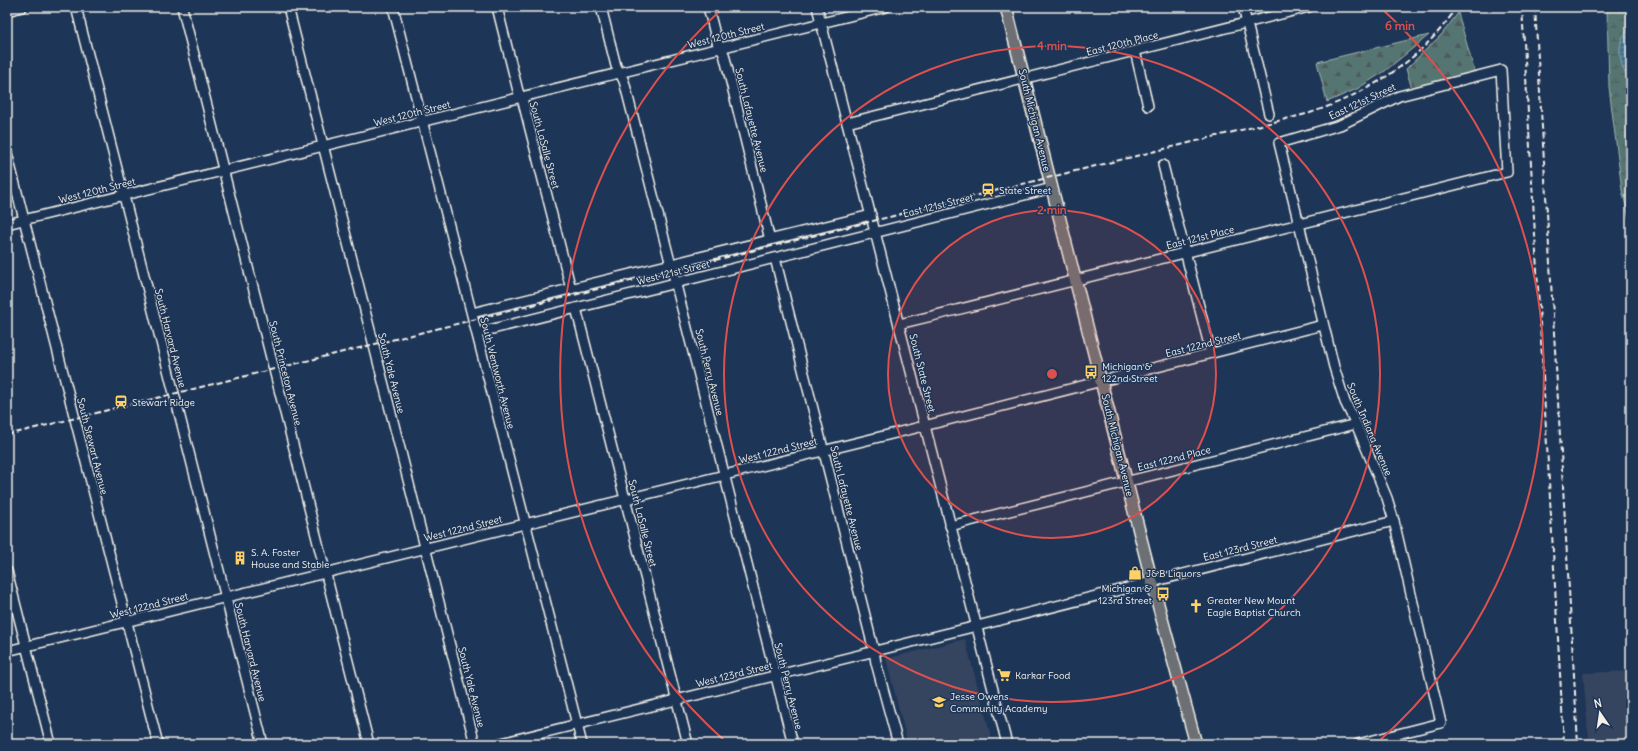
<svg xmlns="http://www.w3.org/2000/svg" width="1638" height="751" font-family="Delius,sans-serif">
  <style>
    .built { fill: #344460 }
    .forest { fill: url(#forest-firs); stroke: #a4b2ad }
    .wetland { fill: url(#wetland-marsh); stroke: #a4b2ad }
    .water { fill: url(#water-rules); stroke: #8ba3b1 }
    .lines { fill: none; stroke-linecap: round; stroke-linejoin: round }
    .minor-casing { stroke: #f4f1e8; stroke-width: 12 }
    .major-casing { stroke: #f4f1e8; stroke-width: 14 }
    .minor { stroke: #1d3557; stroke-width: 9 }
    .major { stroke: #6c6f75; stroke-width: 11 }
    .rail { stroke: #f4f1e8; stroke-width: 2; stroke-dasharray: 6 3; stroke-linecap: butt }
    .ring { fill: none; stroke: #dc504e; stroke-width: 2 }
    .labels { text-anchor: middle; stroke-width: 3; stroke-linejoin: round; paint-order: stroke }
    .street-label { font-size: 10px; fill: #f4f1e8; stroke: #1d3557 }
    .poi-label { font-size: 10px; fill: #f4f1e8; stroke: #1d3557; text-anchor: start }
    .centre { fill: #dc504e; stroke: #1d3557; stroke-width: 2 }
    .ring-label { font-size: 12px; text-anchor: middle; font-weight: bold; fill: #dc504e; stroke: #1d3557; stroke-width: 3; stroke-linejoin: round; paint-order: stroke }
  </style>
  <defs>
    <pattern id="forest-firs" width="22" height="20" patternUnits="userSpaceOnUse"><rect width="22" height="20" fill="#557472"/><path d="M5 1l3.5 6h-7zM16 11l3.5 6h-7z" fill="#4e5c5a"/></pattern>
    <pattern id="wetland-marsh" width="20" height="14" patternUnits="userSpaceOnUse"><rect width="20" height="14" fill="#557472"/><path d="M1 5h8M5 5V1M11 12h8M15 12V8" fill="none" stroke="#4e5c5a"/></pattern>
    <pattern id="water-rules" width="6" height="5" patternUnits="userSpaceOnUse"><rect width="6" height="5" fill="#456f8c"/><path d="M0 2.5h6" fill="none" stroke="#60849c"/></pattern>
  </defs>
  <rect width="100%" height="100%" fill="#1d3557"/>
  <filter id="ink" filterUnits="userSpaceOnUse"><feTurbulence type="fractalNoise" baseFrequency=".025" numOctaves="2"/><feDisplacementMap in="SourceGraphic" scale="8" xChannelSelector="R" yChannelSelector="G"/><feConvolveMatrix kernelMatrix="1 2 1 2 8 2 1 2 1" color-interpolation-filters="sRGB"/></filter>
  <g filter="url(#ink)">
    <g class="built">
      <path d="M965,639L993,744H908L886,659Z"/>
      <path d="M1631,671V744H1589L1583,673Z"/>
    </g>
    <g class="forest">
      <path d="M1458,13L1475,73L1412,89L1406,69L1442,34Z"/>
      <path d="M1429,35L1385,71L1357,89L1327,102L1317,62Z"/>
    </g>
    <path class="wetland" d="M1607,7H1631V226L1622,190L1609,87Z"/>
    <path class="water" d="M1631,26V83C1622,71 1616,51 1623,37C1625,33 1628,29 1631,26Z"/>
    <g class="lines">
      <g class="minor-casing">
        <g id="minor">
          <path d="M76,7L263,744"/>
          <path d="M182,7L369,744"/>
          <path d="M288,7L475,744"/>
          <path d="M393,7L582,744"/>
          <path d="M497,7L518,91L523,102L571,289"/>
          <path d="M601,7L616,66L624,81L793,744"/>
          <path d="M708,7L717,42L724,54L770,240"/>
          <path d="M817,7L1007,744"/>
          <path d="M1243,7L1269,114"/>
          <path d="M7,11L22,7"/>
          <path d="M1135,51L1148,106"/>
          <path d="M847,123L1309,7"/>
          <path d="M7,153L158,744"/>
          <path d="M1163,165L1211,353"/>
          <path d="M7,224L886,7"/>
          <path d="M775,258L874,651L876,663L898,744"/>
          <path d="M576,308L688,744"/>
          <path d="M472,313L871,215"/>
          <path d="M899,324C1102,275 1304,222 1507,172L1501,70L1399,96L1340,125L1279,143L1299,224L1334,367L1345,402L1356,424L1387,498L1394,521L1441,723L1358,744"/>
          <path d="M477,333L1052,188"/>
          <path d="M950,526L1356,424"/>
          <path d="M7,571L51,744"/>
          <path d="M7,651L912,429L1323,325"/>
          <path d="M497,744L985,624L1394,521"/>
        </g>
      </g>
      <g class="major-casing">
        <path id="major" d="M1006,7L1152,582L1196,744"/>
      </g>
      <use href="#minor" class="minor"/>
      <use href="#major" class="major"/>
      <g class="rail">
        <path d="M1522,7L1564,744"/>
        <path d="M1535,7L1578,744"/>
        <path d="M7,435L1310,113C1369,93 1422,60 1457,7"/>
      </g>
    </g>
  </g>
  <circle cx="1052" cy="374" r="164" fill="#dc504e" fill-opacity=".12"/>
  <g class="ring">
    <circle cx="1052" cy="374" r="164"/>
    <circle cx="1052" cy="374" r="328"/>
    <path d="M726 742A492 492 0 0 1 723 8M1381 8A492 492 0 0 1 1378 742"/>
  </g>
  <defs>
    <g id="station-bare" transform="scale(1.08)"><path d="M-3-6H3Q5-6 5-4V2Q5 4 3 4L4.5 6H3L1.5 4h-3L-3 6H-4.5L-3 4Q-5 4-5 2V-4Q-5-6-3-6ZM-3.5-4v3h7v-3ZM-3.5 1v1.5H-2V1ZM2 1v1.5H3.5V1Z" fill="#ffd166" stroke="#1d3557" stroke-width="2.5" paint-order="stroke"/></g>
    <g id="bus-bare" transform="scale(1.08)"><path d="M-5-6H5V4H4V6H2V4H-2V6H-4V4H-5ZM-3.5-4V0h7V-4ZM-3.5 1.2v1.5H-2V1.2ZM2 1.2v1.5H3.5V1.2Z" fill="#ffd166" stroke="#1d3557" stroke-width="2.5" paint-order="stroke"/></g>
    <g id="building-bare" transform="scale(1.08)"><path d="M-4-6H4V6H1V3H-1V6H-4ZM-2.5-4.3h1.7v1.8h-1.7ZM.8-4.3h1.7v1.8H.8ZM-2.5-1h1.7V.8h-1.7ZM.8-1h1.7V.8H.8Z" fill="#ffd166" stroke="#1d3557" stroke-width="2.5" paint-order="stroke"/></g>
    <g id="shop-bare" transform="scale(1.08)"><path d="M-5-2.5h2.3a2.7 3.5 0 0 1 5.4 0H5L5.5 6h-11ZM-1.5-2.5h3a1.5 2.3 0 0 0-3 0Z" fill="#ffd166" stroke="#1d3557" stroke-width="2.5" paint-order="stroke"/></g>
    <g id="church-bare" transform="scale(1.08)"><path d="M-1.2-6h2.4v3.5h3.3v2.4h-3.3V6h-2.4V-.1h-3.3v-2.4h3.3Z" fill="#ffd166" stroke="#1d3557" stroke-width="2.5" paint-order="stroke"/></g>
    <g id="supermarket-bare" transform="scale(1.08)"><path d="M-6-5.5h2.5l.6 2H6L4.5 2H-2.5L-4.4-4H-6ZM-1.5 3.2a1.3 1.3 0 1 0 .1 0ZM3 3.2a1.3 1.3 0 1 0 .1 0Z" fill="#ffd166" stroke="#1d3557" stroke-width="2.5" paint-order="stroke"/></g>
    <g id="school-bare" transform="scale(1.08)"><path d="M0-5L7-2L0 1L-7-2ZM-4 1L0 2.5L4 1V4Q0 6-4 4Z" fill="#ffd166" stroke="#1d3557" stroke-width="2.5" paint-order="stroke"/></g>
  </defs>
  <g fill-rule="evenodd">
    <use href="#station-bare" x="988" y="190"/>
    <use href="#bus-bare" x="1091" y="372"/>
    <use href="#station-bare" x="121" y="402"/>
    <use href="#building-bare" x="240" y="558"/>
    <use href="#shop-bare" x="1135" y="573"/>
    <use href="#bus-bare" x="1163" y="594"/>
    <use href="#church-bare" x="1196" y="606"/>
    <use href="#supermarket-bare" x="1004" y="675"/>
    <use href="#school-bare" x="939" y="702"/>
  </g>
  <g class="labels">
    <g class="street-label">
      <text transform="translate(726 35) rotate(-14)" y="4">West 120th Street</text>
      <text transform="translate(1122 43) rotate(-14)" y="4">East 120th Place</text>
      <text transform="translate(1362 101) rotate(-25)" y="4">East 121st Street</text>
      <text transform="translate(412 113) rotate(-14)" y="4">West 120th Street</text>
      <text transform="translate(752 120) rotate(76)" y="4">South Lafayette Avenue</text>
      <text transform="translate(1035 120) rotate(76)" y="4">South Michigan Avenue</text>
      <text transform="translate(545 145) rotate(75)" y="4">South LaSalle Street</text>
      <text transform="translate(97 190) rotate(-14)" y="4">West 120th Street</text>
      <text transform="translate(938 205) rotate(-14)" y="4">East 121st Street</text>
      <text transform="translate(1200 237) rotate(-14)" y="4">East 121st Place</text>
      <text transform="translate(673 272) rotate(-14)" y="4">West 121st Street</text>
      <text transform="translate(171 338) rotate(76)" y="4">South Harvard Avenue</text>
      <text transform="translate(1203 344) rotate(-14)" y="4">East 122nd Street</text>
      <text transform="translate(710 372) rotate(76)" y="4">South Perry Avenue</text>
      <text transform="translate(286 373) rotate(76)" y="4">South Princeton Avenue</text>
      <text transform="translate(392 373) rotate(76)" y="4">South Yale Avenue</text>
      <text transform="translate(498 373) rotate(76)" y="4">South Wentworth Avenue</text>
      <text transform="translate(923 373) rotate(76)" y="4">South State Street</text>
      <text transform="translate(1370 429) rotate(67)" y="4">South Indiana Avenue</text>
      <text transform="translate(1118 445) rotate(76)" y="4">South Michigan Avenue</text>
      <text transform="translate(93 446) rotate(76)" y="4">South Stewart Avenue</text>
      <text transform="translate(778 450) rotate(-14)" y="4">West 122nd Street</text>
      <text transform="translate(1174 458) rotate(-14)" y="4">East 122nd Place</text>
      <text transform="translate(847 498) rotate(76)" y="4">South Lafayette Avenue</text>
      <text transform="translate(643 523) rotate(76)" y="4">South LaSalle Street</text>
      <text transform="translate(463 528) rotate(-14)" y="4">West 122nd Street</text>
      <text transform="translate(1240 548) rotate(-14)" y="4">East 123rd Street</text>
      <text transform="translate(149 605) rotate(-14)" y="4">West 122nd Street</text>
      <text transform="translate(251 652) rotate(76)" y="4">South Harvard Avenue</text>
      <text transform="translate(734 674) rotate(-14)" y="4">West 123rd Street</text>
      <text transform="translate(789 686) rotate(76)" y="4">South Perry Avenue</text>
      <text transform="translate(472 687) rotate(76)" y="4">South Yale Avenue</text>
    </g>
    <g class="poi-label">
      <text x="999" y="194">State Street</text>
      <text x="1102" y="370">Michigan &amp;<tspan x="1102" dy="12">122nd Street</tspan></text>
      <text x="132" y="406">Stewart Ridge</text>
      <text x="251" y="556">S. A. Foster<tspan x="251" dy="12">House and Stable</tspan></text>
      <text x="1146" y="577">J&amp;B Liquors</text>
      <text x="1152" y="592" text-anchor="end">Michigan &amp;<tspan x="1152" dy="12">123rd Street</tspan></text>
      <text x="1207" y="604">Greater New Mount<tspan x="1207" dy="12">Eagle Baptist Church</tspan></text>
      <text x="1015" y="679">Karkar Food</text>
      <text x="950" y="700">Jesse Owens<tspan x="950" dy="12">Community Academy</tspan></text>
    </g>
  </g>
  <circle cx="1052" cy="374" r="6" class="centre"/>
  <g class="ring-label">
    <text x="1400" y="30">6 min</text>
    <text x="1052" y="50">4 min</text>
    <text x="1052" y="214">2 min</text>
  </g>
  <rect width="1638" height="751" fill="none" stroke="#1d3557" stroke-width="24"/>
  <rect x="12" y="12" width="1614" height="727" fill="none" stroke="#f4f1e8" stroke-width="1.5" filter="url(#ink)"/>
  <g transform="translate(1600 713) rotate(347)" stroke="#1d3557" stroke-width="3" paint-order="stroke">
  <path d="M0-3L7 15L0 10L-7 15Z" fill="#f4f1e8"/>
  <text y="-6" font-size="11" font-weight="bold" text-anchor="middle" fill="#f4f1e8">N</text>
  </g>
</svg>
